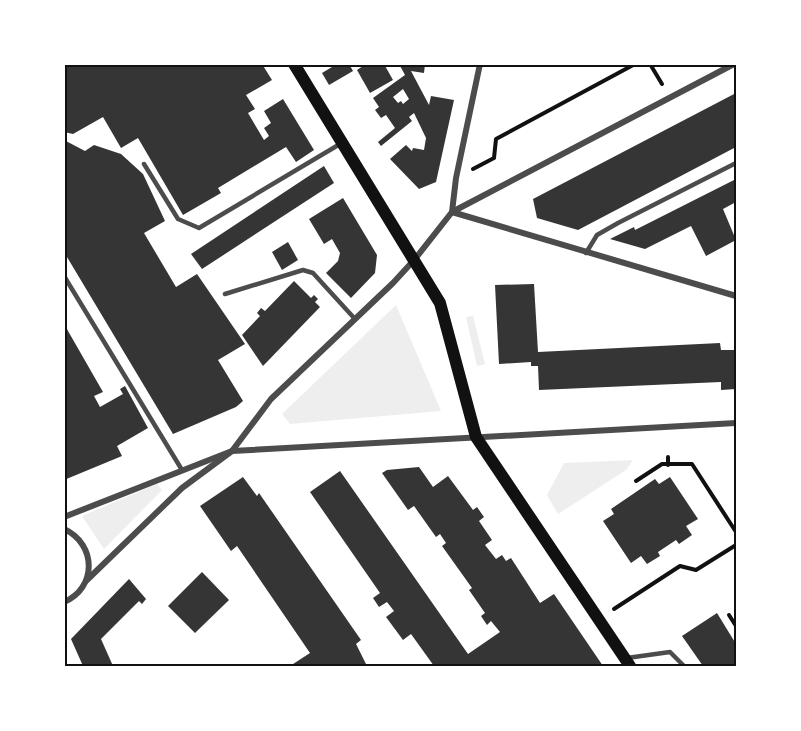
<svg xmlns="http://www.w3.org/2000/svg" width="801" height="731" font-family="'Archivo Narrow',sans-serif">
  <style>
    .green { fill: #eee }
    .building { fill: #353535; fill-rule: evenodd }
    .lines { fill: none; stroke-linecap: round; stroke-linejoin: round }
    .path { stroke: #111; stroke-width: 4 }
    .service { stroke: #4c4c4c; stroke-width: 4.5 }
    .minor { stroke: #4c4c4c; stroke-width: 6 }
    .secondary { stroke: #111; stroke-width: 12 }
    .neatline { fill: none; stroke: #111; stroke-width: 2 }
  </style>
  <rect width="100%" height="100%" fill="#fff"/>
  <g class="green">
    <path d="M396,305L441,411L290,424L282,414Z"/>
    <path d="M473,316L485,364L477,366L466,317Z"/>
    <path d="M633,460L626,470L558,514L547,495L564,463Z"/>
    <path d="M157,484L162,490L104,549L82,516Z"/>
  </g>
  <g class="building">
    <path d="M64,64H262L272,80L246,95L255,109L248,113L264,140L269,136L264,128L271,123L264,111L283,99L314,150L296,162L286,147L218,188L221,193L183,215L138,138L121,148L103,117L73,134L64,132Z"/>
    <path d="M337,64H349L353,71L329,85L322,73Z"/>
    <path d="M366,64H384L393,80L370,93L357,70Z"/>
    <path d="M399,64H425L424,73L411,71L429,105L431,96L454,100L436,182L419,189L390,159L406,145L412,151L413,148L424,150L426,138L414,113L409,117L412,121L381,146L378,142L395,128L386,115L381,118L375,110L379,107L373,98L405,75ZM403,89L409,99L403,104L401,101L398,103L393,97Z"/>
    <path d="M736,93V147L578,230L537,218L533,199Z"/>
    <path d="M64,140L85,151L94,145L121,154L143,174L165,221L144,233L176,287L197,274L245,344L218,360L243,401L236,407L173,434L64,252Z"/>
    <path d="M324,166L334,183L202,269L191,254Z"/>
    <path d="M736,179V202L723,209L736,240L706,256L691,226L645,249L610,239L634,227L635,230Z"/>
    <path d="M343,198L377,255L375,273L351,298L326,273L338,261L340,253L332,239L324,244L309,219Z"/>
    <path d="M288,242L298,260L282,270L272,252Z"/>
    <path d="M294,281L311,298L314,295L318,299L315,302L320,307L263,366L242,335L260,316L257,313L261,308L265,311Z"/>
    <path d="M534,284L538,352L720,343L721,350H736V389L721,390V382L539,390L538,366H531V362L499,364L495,285Z"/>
    <path d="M64,324L103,392L94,396L100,407L123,394L120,389L125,386L148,428L117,446L122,456L64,480Z"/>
    <path d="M419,467L433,487L448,476L473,510L477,507L484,517L479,521L492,540L485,545L496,559L502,555L506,561L511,558L540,603L554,594L603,666H434L411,634L403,640L386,617L394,611L387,602L379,607L373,598L380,593L310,492L340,471L468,654L500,632L491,621L487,625L481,616L485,613L469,590L472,588L442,546L446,543L440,534L436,537L414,506L408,510L382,473L387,470Z"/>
    <path d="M243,477L257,496L259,493L361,640L356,644L367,666H290L310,653L237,546L231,551L200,506Z"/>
    <path d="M670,477L698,519L686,526L692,535L679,544L676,540L658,552L660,556L647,564L641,556L631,563L603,521L614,514L611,509L655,479L659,484Z"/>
    <path d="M202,572L229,600L195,633L168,606Z"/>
    <path d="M129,579L146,599L142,604L139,601L101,639L113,666H83L71,639Z"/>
    <path d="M717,613L736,644V666H703L682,636Z"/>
  </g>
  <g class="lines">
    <g class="path">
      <path d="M650,64L662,84"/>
      <path d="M473,169L494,158L496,139L635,64"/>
      <path d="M668,457V465"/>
      <path d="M636,481L662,464H692L736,532"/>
      <path d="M614,609L680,566L696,570L736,545"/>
      <path d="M729,615L736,626"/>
    </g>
    <g class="service">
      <path d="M144,164L178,219L199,228L340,144"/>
      <path d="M586,253L597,235L618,223L736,163"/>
      <path d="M64,276L182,470"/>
      <path d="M225,294L303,270L313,273L355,319"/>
      <path d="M627,658L670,652L684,666"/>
    </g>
    <g class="minor">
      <path d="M480,64L456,178L452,212L736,296"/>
      <path d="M64,517L232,451L736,423"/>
      <path d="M64,529C97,544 97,588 64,602"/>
      <path d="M87,580L182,488L232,451L271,399L393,283L415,259L452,212L734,64"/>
    </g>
    <path class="secondary" d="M294,64L440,303L476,437L630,666"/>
  </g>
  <rect width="801" height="731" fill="none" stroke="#ffffff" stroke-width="132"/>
  <rect x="66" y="66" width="669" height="599" class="neatline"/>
</svg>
